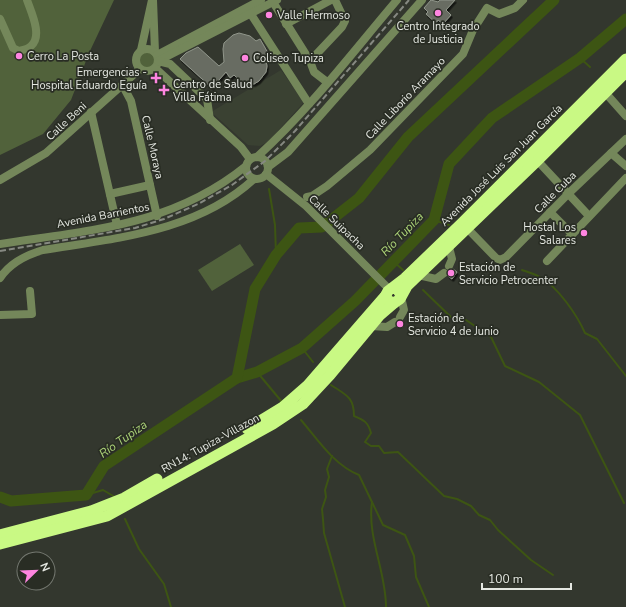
<svg xmlns="http://www.w3.org/2000/svg" width="626" height="607" font-family="'Nunito Sans',sans-serif">
  <style>
    .built { fill: #3a4132 }
    .green { fill: #51623b }
    .lines { fill: none; stroke-linecap: round; stroke-linejoin: round }
    .stream { stroke: #3d5513; stroke-width: 2 }
    .river { stroke: #3d5513; stroke-width: 11 }
    .building { fill: #676c62; stroke: #91968b; filter: url(#shadow) }
    .minor { stroke: #74875a; stroke-width: 8 }
    .highway { stroke: #c9f984; stroke-width: 11 }
    .rail { stroke: #868982; stroke-width: 2; stroke-dasharray: 6 3; stroke-linecap: butt }
    .poi-dot { fill: #fe85e0; stroke: #292d24; stroke-width: 1.5 }
    .labels { text-anchor: middle; stroke-width: 3.5; stroke-linejoin: round; paint-order: stroke }
    .poi-label { font-size: 11px; fill: #e5e8e2; stroke: #292d24; text-anchor: start }
    .street-label { font-size: 11px; fill: #e5e8e2; stroke: #292d24 }
    .water-label { font-size: 12px; font-style: italic; fill: #acd378; stroke: #292d24 }
  </style>
  <defs>
    <filter id="shadow"><feDropShadow dx="1.5" dy="2.5" stdDeviation="0" flood-color="#0009"/></filter>
  </defs>
  <rect width="100%" height="100%" fill="#33372e"/>
  <path class="built" d="M281,70L304,102L268,142L260,146L248,145L211,112Z"/>
  <g class="green">
    <path d="M0,0H114L89,53L71,100L43,134L0,155Z"/>
    <circle cx="147" cy="60" r="8"/>
    <path d="M240,244L254,265L212,291L198,270Z"/>
  </g>
  <g class="lines">
    <g class="stream">
      <path d="M580,58L590,67"/>
      <path d="M269,189L275,225L276,255"/>
      <path d="M434,220L449,225"/>
      <path d="M394,262L403,270"/>
      <path d="M522,270C528,272 535,274 540,277C558,287 577,315 585,333L597,339L626,376"/>
      <path d="M423,290L453,319L466,320L491,337L505,366L539,382L580,415L624,503"/>
      <path d="M302,348L313,362"/>
      <path d="M257,372L282,402"/>
      <path d="M331,385C346,395 354,397 354,416C364,420 368,422 371,433L365,442L371,446H379L384,453L398,452L444,496L457,499L471,506L479,515L490,520L498,530L531,560L553,575"/>
      <path d="M301,420C318,440 334,465 359,475L383,525L405,535L414,556L416,577L429,607"/>
      <path d="M332,456L327,469L329,477L325,490L326,497L322,509L323,519L324,533L345,607"/>
      <path d="M86,495L103,490L115,497"/>
      <path d="M372,502C367,538 386,571 386,607"/>
      <path d="M125,519L139,549L164,584L171,607"/>
    </g>
    <g class="river">
      <path d="M237,378L257,372L302,348L355,301L434,220L449,164L492,118L580,58L626,19"/>
      <path d="M0,497L11,501L86,495L104,466L237,378L255,289L276,255L299,228L322,227L359,198L408,137L554,0"/>
    </g>
  </g>
  <g class="building">
    <path d="M431,0L438,2L440,0H455L446,10L451,15L443,24L438,20L436,23L426,14L428,12L424,8Z"/>
    <path d="M239,33L250,36L256,41L260,39L268,53L265,55L267,66L266,72L259,81L254,84L242,83L234,75L230,78L226,72L212,88L180,59L186,53L198,47L219,66L224,62L223,49L224,43L233,35Z"/>
    <path d="M453,269L457,272L452,279L448,276L449,271Z"/>
  </g>
  <g class="lines">
    <g class="minor">
      <path d="M153,0L155,52"/>
      <path d="M273,2L310,61L314,72L327,82"/>
      <path d="M247,8L309,104"/>
      <path d="M0,19L13,48L19,51C23,50 28,49 31,46C43,36 31,12 27,0"/>
      <path d="M286,24L331,0"/>
      <circle cx="147" cy="60" r="11"/>
      <path d="M141,50L152,0"/>
      <path d="M157,55L261,0"/>
      <path d="M158,61L277,0"/>
      <path d="M158,61L170,64L207,99L210,120"/>
      <path d="M310,61L342,27L345,21L335,0"/>
      <path d="M155,68L241,147L250,159"/>
      <path d="M123,86L131,101L157,216"/>
      <path d="M602,89L626,116"/>
      <path d="M91,112L117,225"/>
      <path d="M611,153L626,166"/>
      <path d="M257,157C309,110 352,53 397,0"/>
      <path d="M534,157L589,216"/>
      <circle cx="257" cy="168" r="11"/>
      <path d="M268,167L288,152L422,0"/>
      <path d="M266,174L306,206L389,289"/>
      <path d="M0,180L46,153L140,69"/>
      <path d="M110,194L150,185"/>
      <path d="M307,197L312,196L327,186L370,150L463,54L473,30L487,8L499,14L515,8L523,0"/>
      <path d="M550,212L572,234"/>
      <path d="M464,225L496,258L500,260L506,257L569,193L626,139"/>
      <path d="M0,244C90,230 172,226 246,166"/>
      <path d="M449,247L452,259L449,266"/>
      <path d="M547,261L626,178"/>
      <path d="M418,275L436,279L444,273"/>
      <path d="M0,278C10,263 26,255 43,250C116,238 197,232 254,179"/>
      <path d="M0,315L32,314L30,291"/>
      <path d="M400,317L404,310L401,297"/>
      <path d="M371,326L387,327L395,322"/>
    </g>
    <g class="highway">
      <path d="M392,288L397,289L401,295L400,299L394,303L387,300L386,295L388,291L405,278L462,223L626,59"/>
      <path d="M401,297L407,286L537,161L626,72"/>
      <path d="M247,429L283,407L307,386L386,295"/>
      <path d="M0,535L91,511L124,498L157,479"/>
      <path d="M0,544L107,516L273,424L303,404L330,375L380,315L394,303"/>
    </g>
    <path class="rail" d="M0,251L135,228L164,219L198,204L232,185L265,161L295,131L409,0"/>
  </g>
  <g class="poi-dot">
    <circle cx="438" cy="13" r="4"/>
    <circle cx="269" cy="15" r="4"/>
    <circle cx="19" cy="56" r="4"/>
    <circle cx="245" cy="58" r="4"/>
    <path d="M154 72h4v4h4v4h-4v4h-4v-4h-4v-4h4z"/>
    <path d="M162 84h4v4h4v4h-4v4h-4v-4h-4v-4h4z"/>
    <circle cx="584" cy="233" r="4"/>
    <circle cx="451" cy="273" r="4"/>
    <circle cx="400" cy="324" r="4"/>
  </g>
  <g class="labels">
    <g class="poi-label">
      <text x="277" y="19">Valle Hermoso</text>
      <text x="438" y="30" text-anchor="middle">Centro Integrado<tspan x="438" dy="13">de Justicia</tspan></text>
      <text x="27" y="60">Cerro La Posta</text>
      <text x="253" y="62">Coliseo Tupiza</text>
      <text x="147" y="76" text-anchor="end">Emergencias -<tspan x="147" dy="13">Hospital Eduardo Eguía</tspan></text>
      <text x="173" y="88">Centro de Salud<tspan x="173" dy="13">Villa Fátima</tspan></text>
      <text x="576" y="231" text-anchor="end">Hostal Los<tspan x="576" dy="13">Salares</tspan></text>
      <text x="459" y="271">Estación de<tspan x="459" dy="13">Servicio Petrocenter</tspan></text>
      <text x="408" y="322">Estación de<tspan x="408" dy="13">Servicio 4 de Junio</tspan></text>
    </g>
    <g class="street-label">
      <text transform="translate(405 98) rotate(-46)" y="4">Calle Liborio Aramayo</text>
      <text transform="translate(66 121) rotate(-43)" y="4">Calle Beni</text>
      <text transform="translate(153 147) rotate(77)" y="4">Calle Moraya</text>
      <text transform="translate(501 165) rotate(-45)" y="4">Avenida José Luis San Juan García</text>
      <text transform="translate(555 192) rotate(-45)" y="4">Calle Cuba</text>
      <text transform="translate(103 215) rotate(-11)" y="4">Avenida Barrientos</text>
      <text transform="translate(337 222) rotate(44)" y="4">Calle Suipacha</text>
      <text transform="translate(210 443) rotate(-29)" y="4">RN14: Tupiza-Villazon</text>
    </g>
    <g class="water-label">
      <text transform="translate(402 234) rotate(-46)" y="4">Río Tupiza</text>
      <text transform="translate(123 439) rotate(-35)" y="4">Río Tupiza</text>
    </g>
  </g>
  <g transform="translate(36 571) rotate(67)"><circle r="19" fill="#292d24" stroke="#747870"/>
  <path d="M0-3L7 15L0 10L-7 15Z" fill="#fe85e0"/>
  <text y="-6" font-size="11" font-weight="bold" text-anchor="middle" fill="#e5e8e2">N</text>
  </g>
  <path d="M482 583v6h89v-6" fill="none" stroke="#e5e8e2" stroke-width="2"/>
  <text x="488" y="583" font-size="12" fill="#e5e8e2" stroke="#292d24" stroke-width="3" paint-order="stroke">100 m</text>
</svg>
